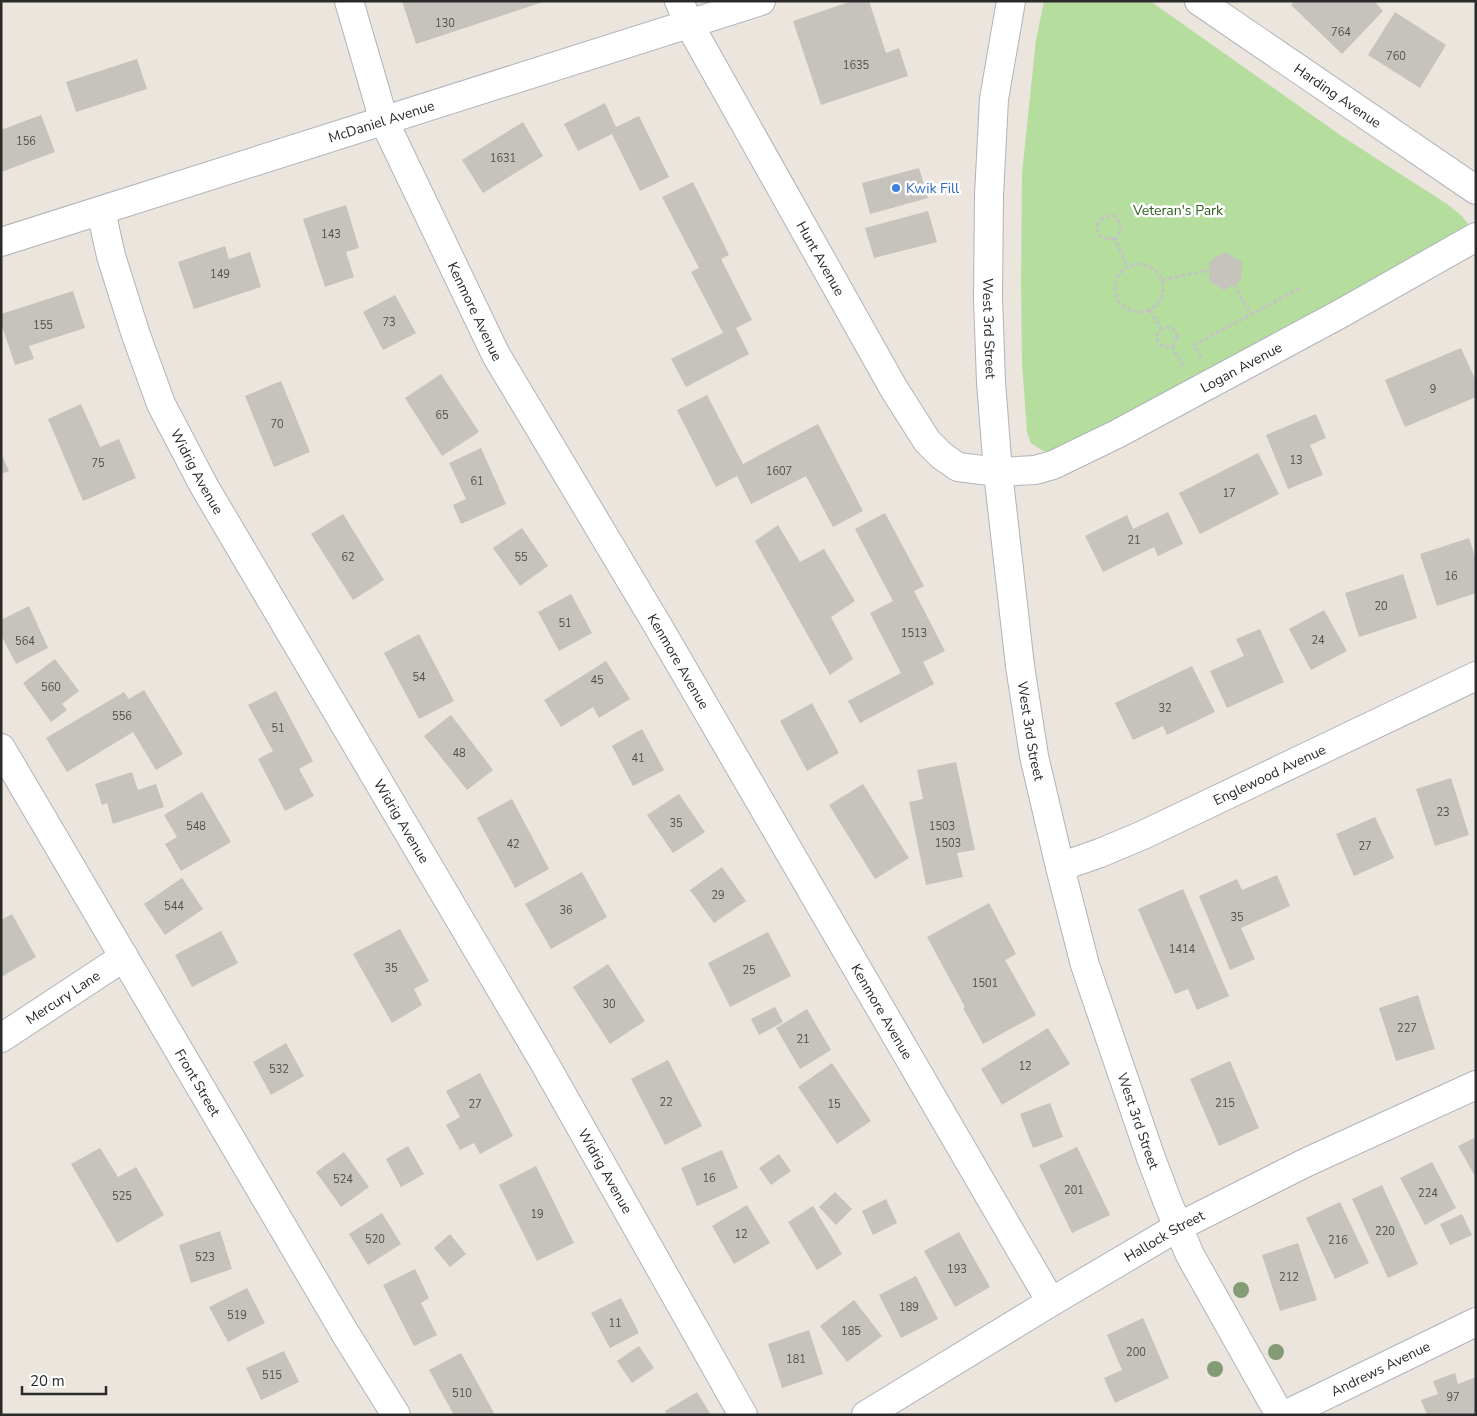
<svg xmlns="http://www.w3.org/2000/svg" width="1477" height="1416" font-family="'Nunito Sans',sans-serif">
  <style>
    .green { fill: #b4dd9e }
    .building { fill: #c6c2bc }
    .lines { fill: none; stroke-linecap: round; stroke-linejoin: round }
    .minor-casing { stroke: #b0b3bc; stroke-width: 30 }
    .path { stroke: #c3c3c3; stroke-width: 3; stroke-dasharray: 4 2.5; stroke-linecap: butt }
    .minor { stroke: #fff; stroke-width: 28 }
    .tree { fill: #839c75 }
    .shop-dot { fill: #3f7fe0; stroke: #fff; stroke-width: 2 }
    .labels { text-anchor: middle; stroke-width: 5; stroke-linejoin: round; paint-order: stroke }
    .number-label { font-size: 11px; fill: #51504e }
    .street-label { font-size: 14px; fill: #2a2a2a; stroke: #fff }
    .shop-label { font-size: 14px; fill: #366cbe; stroke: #fff; text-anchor: start }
    .park-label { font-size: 14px; fill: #2e6120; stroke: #fff }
  </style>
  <rect width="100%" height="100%" fill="#ebe5dd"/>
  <path class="green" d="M1044,1H1150L1343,137L1447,204L1461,215L1468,224L1460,235L1059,451H1043L1031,443L1027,432L1022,363L1021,284L1022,173L1036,40Z"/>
  <g class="building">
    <path d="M402,1H543V2L416,44Z"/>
    <path d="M852,1H869L886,53L899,48L908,76L821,105L793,21Z"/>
    <path d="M1295,1H1374L1383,11L1342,54L1291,5Z"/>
    <path d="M1395,12L1446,45L1420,88L1368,55Z"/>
    <path d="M137,59L147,89L76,112L66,82Z"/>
    <path d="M605,103L616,127L639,116L669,177L640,191L612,134L578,151L564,124Z"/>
    <path d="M41,115L55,152L1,172V130Z"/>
    <path d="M523,122L543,156L483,193L462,160Z"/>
    <path d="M919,168L928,198L870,214L862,183Z"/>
    <path d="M693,182L729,255L721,259L752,320L736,328L749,354L686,387L671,359L723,333L691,272L699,268L662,197Z"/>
    <path d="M346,205L359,248L346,252L354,277L325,287L303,219Z"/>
    <path d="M928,211L937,242L874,258L865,228Z"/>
    <path d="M225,246L229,259L250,252L261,287L194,309L178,262Z"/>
    <path d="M1225,252L1242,262L1241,281L1224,290L1209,281L1210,261Z"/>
    <path d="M73,291L85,328L29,346L34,359L15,365L1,323V314Z"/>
    <path d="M395,295L416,333L383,350L363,312Z"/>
    <path d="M1461,348L1476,381V397L1405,427L1385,380Z"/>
    <path d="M441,374L479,432L442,456L405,398Z"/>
    <path d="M281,381L310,452L274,467L245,396Z"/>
    <path d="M707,395L743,464L818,424L863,511L833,527L806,476L751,504L737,476L716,487L677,410Z"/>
    <path d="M81,404L100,447L119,439L136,478L83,501L48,419Z"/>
    <path d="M1316,414L1326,438L1310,445L1323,475L1288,489L1266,435Z"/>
    <path d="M481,448L506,504L461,524L453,505L466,499L449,463Z"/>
    <path d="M1,453L9,471L1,474Z"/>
    <path d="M1258,453L1279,494L1200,534L1179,493Z"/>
    <path d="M1168,512L1183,544L1158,556L1154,547L1103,572L1085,536L1127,515L1133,529Z"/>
    <path d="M885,513L924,586L914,591L945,651L923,662L934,684L860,723L848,701L901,673L870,613L893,601L855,529Z"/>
    <path d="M343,514L384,580L353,600L311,534Z"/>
    <path d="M778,525L800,562L824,549L855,601L831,617L853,659L830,675L755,541Z"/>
    <path d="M522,528L548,566L520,586L493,548Z"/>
    <path d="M1469,538L1476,559V593L1437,606L1420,554Z"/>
    <path d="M1403,574L1417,618L1359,637L1345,593Z"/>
    <path d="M571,594L592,633L559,651L538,612Z"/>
    <path d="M29,606L48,648L16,664L1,635V620Z"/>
    <path d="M1324,610L1347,651L1311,670L1289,629Z"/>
    <path d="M1260,629L1284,682L1227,708L1210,671L1244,656L1236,639Z"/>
    <path d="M419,634L454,701L419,719L384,653Z"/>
    <path d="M55,659L79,691L62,704L67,710L51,722L23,683Z"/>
    <path d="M606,661L630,699L599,718L593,707L561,727L544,700Z"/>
    <path d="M1192,666L1215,712L1167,735L1163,726L1133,740L1115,703Z"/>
    <path d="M144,690L183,754L156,770L133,732L67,772L46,738L124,692L129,699Z"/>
    <path d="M276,691L313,761L299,769L314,796L285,811L258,759L273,751L248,705Z"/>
    <path d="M812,703L839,753L807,771L780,721Z"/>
    <path d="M451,715L493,770L467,790L424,736Z"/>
    <path d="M642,729L664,770L633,786L612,746Z"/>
    <path d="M956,762L975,850L957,853L963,877L926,885L909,802L923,799L917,770Z"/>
    <path d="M132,772L138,790L156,784L164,807L113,824L107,803L102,805L95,784Z"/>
    <path d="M1451,778L1469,835L1435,846L1416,789Z"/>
    <path d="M863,784L909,858L875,879L829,805Z"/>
    <path d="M202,792L231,842L181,871L165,844L177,837L164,815Z"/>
    <path d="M679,794L705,832L673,853L647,815Z"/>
    <path d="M512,799L549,869L515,888L477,818Z"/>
    <path d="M1375,817L1394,858L1354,876L1336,834Z"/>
    <path d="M722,867L746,901L714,923L690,890Z"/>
    <path d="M582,872L607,917L551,949L525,904Z"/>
    <path d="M1277,875L1290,906L1241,928L1255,959L1230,970L1199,896L1237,879L1242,890Z"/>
    <path d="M182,878L203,909L165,935L144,904Z"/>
    <path d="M1183,889L1229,996L1197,1010L1188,989L1175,994L1138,909Z"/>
    <path d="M989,903L1016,954L1005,960L1036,1015L983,1044L963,1008L965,1007L927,937Z"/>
    <path d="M12,914L36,957L1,977V920Z"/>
    <path d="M400,929L429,981L414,989L422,1005L392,1023L353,954Z"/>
    <path d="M221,931L238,963L192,987L175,955Z"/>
    <path d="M768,932L791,976L730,1007L708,963Z"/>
    <path d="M608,964L645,1021L610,1044L573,987Z"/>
    <path d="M1418,995L1435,1049L1396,1061L1379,1008Z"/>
    <path d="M775,1007L783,1022L759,1035L751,1019Z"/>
    <path d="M807,1009L831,1050L800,1069L776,1028Z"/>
    <path d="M1048,1028L1070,1064L1002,1105L981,1069Z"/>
    <path d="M286,1043L304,1076L271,1095L253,1062Z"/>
    <path d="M668,1060L702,1126L665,1145L631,1079Z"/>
    <path d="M1230,1061L1259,1128L1219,1146L1190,1079Z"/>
    <path d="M832,1063L871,1121L837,1144L798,1087Z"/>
    <path d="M480,1073L513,1136L480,1154L474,1143L460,1150L446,1125L460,1117L446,1091Z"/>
    <path d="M1050,1103L1063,1137L1033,1148L1020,1114Z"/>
    <path d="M1476,1137V1178L1458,1146Z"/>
    <path d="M408,1146L424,1174L401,1187L386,1159Z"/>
    <path d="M1077,1147L1110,1215L1072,1233L1039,1165Z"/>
    <path d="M100,1148L118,1177L136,1167L164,1215L117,1243L71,1164Z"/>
    <path d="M722,1150L738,1188L697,1206L681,1168Z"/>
    <path d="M344,1152L369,1187L341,1207L316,1172Z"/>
    <path d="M779,1154L791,1171L771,1185L759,1168Z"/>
    <path d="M1432,1162L1456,1208L1425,1225L1400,1178Z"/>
    <path d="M536,1166L574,1243L537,1261L499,1185Z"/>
    <path d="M1382,1185L1418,1264L1388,1278L1352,1199Z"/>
    <path d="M835,1192L852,1209L836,1225L819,1207Z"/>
    <path d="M886,1199L897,1223L873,1235L862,1211Z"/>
    <path d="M1340,1202L1369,1263L1335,1279L1306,1218Z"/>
    <path d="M747,1205L770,1243L734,1264L712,1226Z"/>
    <path d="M813,1206L842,1254L817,1270L788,1222Z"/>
    <path d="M382,1213L401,1244L368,1265L349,1234Z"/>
    <path d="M1462,1214L1472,1235L1450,1245L1440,1224Z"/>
    <path d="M220,1231L232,1269L191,1283L179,1245Z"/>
    <path d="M959,1232L990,1287L955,1307L924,1251Z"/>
    <path d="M450,1234L466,1254L450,1267L434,1248Z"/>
    <path d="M1298,1243L1317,1300L1280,1311L1262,1255Z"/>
    <path d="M415,1269L429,1298L421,1303L437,1335L414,1346L383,1285Z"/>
    <path d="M916,1276L938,1319L901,1338L879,1295Z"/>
    <path d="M247,1288L265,1323L228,1342L209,1307Z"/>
    <path d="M621,1298L639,1333L610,1348L591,1313Z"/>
    <path d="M854,1300L882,1336L847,1362L820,1326Z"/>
    <path d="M1143,1318L1169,1378L1115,1403L1104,1378L1122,1370L1107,1335Z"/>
    <path d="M809,1330L823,1374L782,1388L768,1344Z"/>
    <path d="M639,1346L654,1368L632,1383L617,1361Z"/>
    <path d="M284,1351L299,1382L261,1400L246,1368Z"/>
    <path d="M461,1353L495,1415H454L429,1370Z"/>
    <path d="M1455,1373L1458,1384L1476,1377V1415H1427L1421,1400L1438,1394L1433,1381Z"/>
    <path d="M697,1392L711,1415H667L665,1411Z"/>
  </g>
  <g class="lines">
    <g class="minor-casing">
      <g id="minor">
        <path id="s1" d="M349,1L384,121L496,355L658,626L1051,1302"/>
        <path id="s2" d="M679,1L689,24L894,389L927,441L942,456L958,467L998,472L1035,470L1053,465L1117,434L1340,314L1476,237"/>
        <path id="s3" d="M1011,1L994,99L989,195L988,298L991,382L998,472L1020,666L1034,756L1060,867L1085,965L1151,1158L1168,1203L1190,1255L1280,1415"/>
        <path id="s4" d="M1199,1L1476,190"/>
        <path id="s5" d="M101,211L111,256L136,335L161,404L204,486L545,1064L743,1415"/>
        <path id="s6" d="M1,242L761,1"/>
        <path id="s7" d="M1,748L345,1333L396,1415"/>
        <path id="s8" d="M1060,867L1100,853L1143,835L1476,676"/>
        <path id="s9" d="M1,1038L124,957"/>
        <path id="s10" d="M866,1415L1051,1302L1178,1227L1307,1162L1476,1085"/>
        <path id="s11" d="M1285,1415L1476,1322"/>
      </g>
    </g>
    <g class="path">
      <path d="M1115,239C1089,241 1093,214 1115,216C1122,223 1123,232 1115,239L1127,266"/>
      <circle cx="1139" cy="288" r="24"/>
      <path d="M1162,280L1209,270"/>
      <path d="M1234,285L1251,314"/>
      <path d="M1150,310L1161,328"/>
      <circle cx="1167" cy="337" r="10"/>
      <path d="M1172,346L1183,366"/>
      <path d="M1201,357L1194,345L1300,288"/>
    </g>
    <use href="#minor" class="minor"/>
  </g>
  <g class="tree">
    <circle cx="1241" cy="1290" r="8"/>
    <circle cx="1276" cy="1352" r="8"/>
    <circle cx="1215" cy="1369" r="8"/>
  </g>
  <circle class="shop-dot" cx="896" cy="188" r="5"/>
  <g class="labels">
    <g class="number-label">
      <text x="445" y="27">130</text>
      <text x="1341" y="36">764</text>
      <text x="1396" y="60">760</text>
      <text x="856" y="69">1635</text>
      <text x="26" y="145">156</text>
      <text x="503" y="162">1631</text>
      <text x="331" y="238">143</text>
      <text x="220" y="278">149</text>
      <text x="389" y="326">73</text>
      <text x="43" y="329">155</text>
      <text x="1433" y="393">9</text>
      <text x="442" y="419">65</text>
      <text x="277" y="428">70</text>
      <text x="1296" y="464">13</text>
      <text x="98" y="467">75</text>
      <text x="779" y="475">1607</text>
      <text x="477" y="485">61</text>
      <text x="1229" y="497">17</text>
      <text x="1134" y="544">21</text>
      <text x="348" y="561">62</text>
      <text x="521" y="561">55</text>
      <text x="1451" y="580">16</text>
      <text x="1381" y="610">20</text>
      <text x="565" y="627">51</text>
      <text x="914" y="637">1513</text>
      <text x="1318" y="644">24</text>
      <text x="25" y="645">564</text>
      <text x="419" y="681">54</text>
      <text x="597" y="684">45</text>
      <text x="51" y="691">560</text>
      <text x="1165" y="712">32</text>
      <text x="122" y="720">556</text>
      <text x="278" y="732">51</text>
      <text x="459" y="757">48</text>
      <text x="638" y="762">41</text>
      <text x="1443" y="816">23</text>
      <text x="676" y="827">35</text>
      <text x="196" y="830">548</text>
      <text x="942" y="830">1503</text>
      <text x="948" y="847">1503</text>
      <text x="513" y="848">42</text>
      <text x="1365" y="850">27</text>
      <text x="718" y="899">29</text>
      <text x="174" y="910">544</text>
      <text x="566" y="914">36</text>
      <text x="1237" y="921">35</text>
      <text x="1182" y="953">1414</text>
      <text x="391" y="972">35</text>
      <text x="749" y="974">25</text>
      <text x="985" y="987">1501</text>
      <text x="609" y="1008">30</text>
      <text x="1407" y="1032">227</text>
      <text x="803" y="1043">21</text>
      <text x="1025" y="1070">12</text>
      <text x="279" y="1073">532</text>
      <text x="666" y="1106">22</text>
      <text x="1225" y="1107">215</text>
      <text x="475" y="1108">27</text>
      <text x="834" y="1108">15</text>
      <text x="709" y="1182">16</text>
      <text x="343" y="1183">524</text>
      <text x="1074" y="1194">201</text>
      <text x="1428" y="1197">224</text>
      <text x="122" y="1200">525</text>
      <text x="537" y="1218">19</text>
      <text x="1385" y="1235">220</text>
      <text x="741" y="1238">12</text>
      <text x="375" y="1243">520</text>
      <text x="1338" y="1244">216</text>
      <text x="205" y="1261">523</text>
      <text x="957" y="1273">193</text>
      <text x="1289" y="1281">212</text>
      <text x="909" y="1311">189</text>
      <text x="237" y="1319">519</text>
      <text x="615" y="1327">11</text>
      <text x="851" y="1335">185</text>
      <text x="1136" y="1356">200</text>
      <text x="796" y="1363">181</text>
      <text x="272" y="1379">515</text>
      <text x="462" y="1397">510</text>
      <text x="1453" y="1401">97</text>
    </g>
    <g class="street-label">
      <text dy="5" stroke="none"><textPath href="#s4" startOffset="168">Harding Avenue</textPath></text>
      <text dy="5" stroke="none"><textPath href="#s6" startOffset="399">McDaniel Avenue</textPath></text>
      <text dy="5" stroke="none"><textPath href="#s2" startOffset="294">Hunt Avenue</textPath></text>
      <text dy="5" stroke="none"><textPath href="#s1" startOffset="336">Kenmore Avenue</textPath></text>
      <text dy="5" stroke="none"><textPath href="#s3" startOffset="329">West 3rd Street</textPath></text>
      <text dy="5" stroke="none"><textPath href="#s2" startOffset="854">Logan Avenue</textPath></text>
      <text dy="5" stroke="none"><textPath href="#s5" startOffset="279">Widrig Avenue</textPath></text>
      <text dy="5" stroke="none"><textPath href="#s1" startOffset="741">Kenmore Avenue</textPath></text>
      <text dy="5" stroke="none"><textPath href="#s3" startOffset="734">West 3rd Street</textPath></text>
      <text dy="5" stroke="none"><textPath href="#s8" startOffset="229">Englewood Avenue</textPath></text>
      <text dy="5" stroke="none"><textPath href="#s5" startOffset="684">Widrig Avenue</textPath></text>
      <text dy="5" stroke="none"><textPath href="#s9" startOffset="74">Mercury Lane</textPath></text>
      <text dy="5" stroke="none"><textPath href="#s1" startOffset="1146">Kenmore Avenue</textPath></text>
      <text dy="5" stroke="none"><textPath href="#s7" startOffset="388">Front Street</textPath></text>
      <text dy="5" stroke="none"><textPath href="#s3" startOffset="1139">West 3rd Street</textPath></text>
      <text dy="5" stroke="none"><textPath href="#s5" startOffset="1089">Widrig Avenue</textPath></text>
      <text dy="5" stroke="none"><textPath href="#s10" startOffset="348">Hallock Street</textPath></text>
      <text dy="5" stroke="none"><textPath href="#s11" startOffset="106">Andrews Avenue</textPath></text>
    </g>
    <g class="shop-label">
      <text x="906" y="193">Kwik Fill</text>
    </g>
    <g class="park-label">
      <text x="1178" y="215">Veteran's Park</text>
    </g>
  </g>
  <rect width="1477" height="1416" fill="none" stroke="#2a2a2a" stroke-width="5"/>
  <path d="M22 1386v8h84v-8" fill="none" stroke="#2a2a2a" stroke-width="2.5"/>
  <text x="30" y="1386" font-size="15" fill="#2a2a2a" stroke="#ffffff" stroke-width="4" paint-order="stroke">20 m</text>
</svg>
